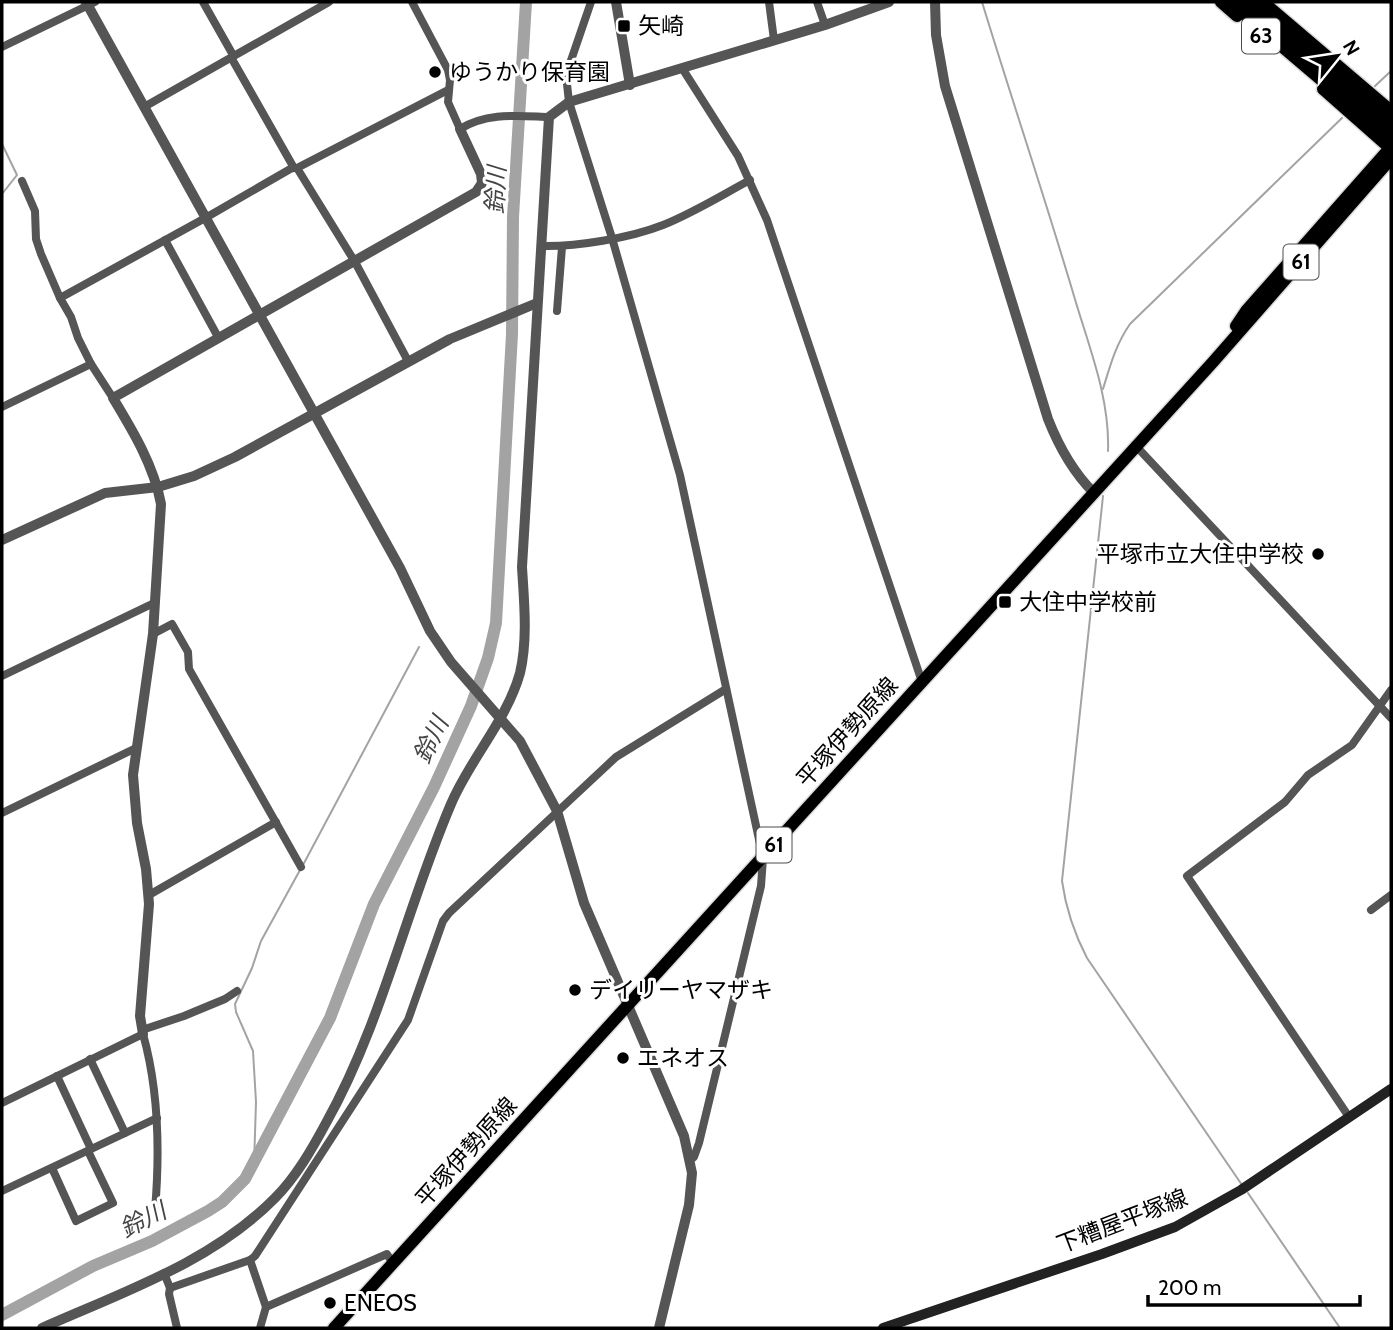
<svg xmlns="http://www.w3.org/2000/svg" width="1393" height="1330" font-family="Cabin,'Noto Sans JP',sans-serif">
  <style>
    .lines { fill: none; stroke-linecap: round; stroke-linejoin: round }
    .stream { stroke: #a3a3a3; stroke-width: 2 }
    .river { stroke: #a3a3a3; stroke-width: 12 }
    .primary-casing { stroke: #dbdbdb; stroke-width: 15 }
    .motorway-casing { stroke: #dbdbdb; stroke-width: 17 }
    .minor { stroke: #555; stroke-width: 8 }
    .tertiary { stroke: #555; stroke-width: 10 }
    .secondary { stroke: #222; stroke-width: 10 }
    .primary { stroke: #000; stroke-width: 12 }
    .motorway { stroke: #000; stroke-width: 14 }
    .poi-dot { fill: #000; stroke: #fff; stroke-width: 2.5 }
    .labels { text-anchor: middle; stroke-width: 6; stroke-linejoin: round; paint-order: stroke }
    .shield { fill: #fff; stroke: #4c4c4c; stroke-width: 2 }
    .shield-label { font-size: 21px; font-weight: bold; fill: #000 }
    .poi-label { font-size: 23px; fill: #000; stroke: #fff; text-anchor: start }
    .street-label { font-size: 23px; fill: #000; stroke: #fff }
    .water-label { font-size: 24px; font-style: italic; fill: #444; stroke: #fff }
  </style>
  <rect width="100%" height="100%" fill="#fff"/>
  <g class="lines">
    <g class="stream">
      <path d="M982,2C1012,100 1045,198 1074,296C1089,347 1110,398 1108,451"/>
      <path d="M1375,86L1391,71"/>
      <path d="M2,144L17,175L2,194"/>
      <path d="M1103,389C1110,366 1116,344 1130,324L1342,118"/>
      <path d="M1103,496L1062,881C1066,910 1074,933 1087,958L1242,1185"/>
      <path d="M303,865L419,647"/>
      <path d="M254,1165L256,1102L253,1051L236,1012L235,1004L252,968L261,941L300,870"/>
      <path d="M1248,1193L1340,1328"/>
    </g>
    <path class="river" d="M2,1315L93,1266L152,1241L208,1211L222,1202L245,1179L330,1018L374,904L434,787L471,706L488,658L496,623L512,334L513,217L526,2"/>
    <g class="primary-casing">
      <g id="primary">
        <path d="M1221,2L1237,16"/>
        <path d="M1263,2L1391,111"/>
        <path d="M1323,89L1391,149"/>
        <path d="M1236,326L1246,311L1390,148"/>
        <path d="M334,1328L1213,362L1388,162"/>
      </g>
    </g>
    <g class="motorway-casing">
      <g id="motorway">
        <path d="M1231,2L1391,138"/>
        <path d="M1247,2L1391,125"/>
      </g>
    </g>
    <g class="minor">
      <path d="M203,2L233,55"/>
      <path d="M412,2L448,70L450,80L448,102L460,129C487,112 518,116 549,117"/>
      <path d="M591,2L566,75L569,102L612,238L680,475L763,858L761,886L699,1143L694,1157L690,1160"/>
      <path d="M769,2L774,40"/>
      <path d="M817,2L825,25"/>
      <path d="M2,47L95,2"/>
      <path d="M232,59L294,168"/>
      <path d="M682,68L738,156L767,220L922,682"/>
      <path d="M144,107L329,2"/>
      <path d="M22,181L35,211L36,239L41,254L60,298"/>
      <path d="M165,240L218,337"/>
      <path d="M541,246C576,247 630,238 663,225C693,213 722,195 750,180"/>
      <path d="M557,311L562,247"/>
      <path d="M408,361L355,262L297,168L448,90"/>
      <path d="M113,398L91,364L78,338L71,317L60,298L207,217L292,168"/>
      <path d="M2,407L91,364"/>
      <path d="M1135,445L1391,718"/>
      <path d="M153,634L172,624L188,652L189,669L301,867"/>
      <path d="M2,676L154,603"/>
      <path d="M2,813L136,748"/>
      <path d="M149,895L276,822"/>
      <path d="M1371,910L1391,895"/>
      <path d="M142,1030L184,1016L225,999L237,991"/>
      <path d="M90,1059L125,1133"/>
      <path d="M57,1076L91,1149"/>
      <path d="M2,1103L143,1034C159,1091 160,1151 155,1210"/>
      <path d="M1349,1117L1187,876L1285,802L1308,775L1352,745L1391,690"/>
      <path d="M52,1168L76,1221L113,1203L88,1151"/>
      <path d="M2,1191L157,1118"/>
      <path d="M250,1260L266,1307L260,1328"/>
      <path d="M164,1273L170,1288L250,1260L255,1256L408,1020L443,921L449,913L616,757L726,689"/>
      <path d="M170,1288L169,1294L177,1328"/>
      <path d="M266,1307L387,1254L393,1264"/>
    </g>
    <g class="tertiary">
      <path d="M86,2L400,568L430,631L451,662L520,741L557,811L584,903L684,1136L692,1173L689,1205L659,1328"/>
      <path d="M616,2L630,85"/>
      <path d="M935,2L936,35L945,86L1048,419C1059,447 1072,471 1094,493"/>
      <path d="M2,540L105,493L158,487L194,476L235,457L450,339L537,303"/>
      <path d="M143,1034L140,1016L149,904L146,869L137,823L133,775L153,634L161,504C154,466 133,431 113,398L476,192L482,183L481,174L460,129"/>
      <path d="M42,1328C123,1292 212,1262 275,1198C296,1177 312,1149 326,1123C382,1023 406,909 451,804C470,759 507,720 520,673C528,639 524,601 522,567L549,117L569,102L825,25L889,2"/>
    </g>
    <path class="secondary" d="M883,1328L1102,1254L1175,1227L1241,1190L1391,1089"/>
    <use href="#primary" class="primary"/>
    <use href="#motorway" class="motorway"/>
  </g>
  <g class="poi-dot">
    <rect x="617" y="19" width="14" height="14" rx="3.5"/>
    <circle cx="435" cy="72" r="7"/>
    <circle cx="1318" cy="554" r="7"/>
    <rect x="998" y="595" width="14" height="14" rx="3.5"/>
    <circle cx="575" cy="990" r="7"/>
    <circle cx="623" cy="1058" r="7"/>
    <circle cx="330" cy="1303" r="7"/>
  </g>
  <g class="labels">
    <g class="shield">
      <rect x="1242" y="18.5" width="38" height="35" rx="5"/>
      <rect x="1283.5" y="244.5" width="35" height="35" rx="5"/>
      <rect x="756.5" y="827.5" width="35" height="35" rx="5"/>
    </g>
    <g class="shield-label">
      <text x="1261" y="43">63</text>
      <text x="1301" y="269">61</text>
      <text x="774" y="852">61</text>
    </g>
    <g class="poi-label">
      <text x="638" y="34">矢崎</text>
      <text x="449" y="80">ゆうかり保育園</text>
      <text x="1304" y="562" text-anchor="end">平塚市立大住中学校</text>
      <text x="1019" y="610">大住中学校前</text>
      <text x="589" y="998">デイリーヤマザキ</text>
      <text x="637" y="1066">エネオス</text>
      <text x="344" y="1311">ENEOS</text>
    </g>
    <g class="street-label">
      <text transform="translate(847 732) rotate(-48)" y="8">平塚伊勢原線</text>
      <text transform="translate(466 1152) rotate(-48)" y="8">平塚伊勢原線</text>
      <text transform="translate(1122 1221) rotate(-21)" y="8">下糟屋平塚線</text>
    </g>
    <g class="water-label">
      <text transform="translate(496 190) rotate(-87)" y="8">鈴川</text>
      <text transform="translate(431 740) rotate(-64)" y="8">鈴川</text>
      <text transform="translate(143 1220) rotate(-27)" y="8">鈴川</text>
    </g>
  </g>
  <rect width="1393" height="1330" fill="none" stroke="#000000" stroke-width="7"/>
  <g transform="translate(1337 56) rotate(60)" stroke="#ffffff" stroke-width="5" paint-order="stroke">
  <path d="M0-5L12 26L0 18L-12 26Z" fill="#000000"/>
  <text y="-10" font-size="19" font-weight="bold" text-anchor="middle" fill="#000000">N</text>
  </g>
  <path d="M1148 1295v10h212v-10" fill="none" stroke="#000000" stroke-width="3.5"/>
  <text x="1158" y="1295" font-size="21" fill="#000000" stroke="#ffffff" stroke-width="5" paint-order="stroke">200 m</text>
</svg>
